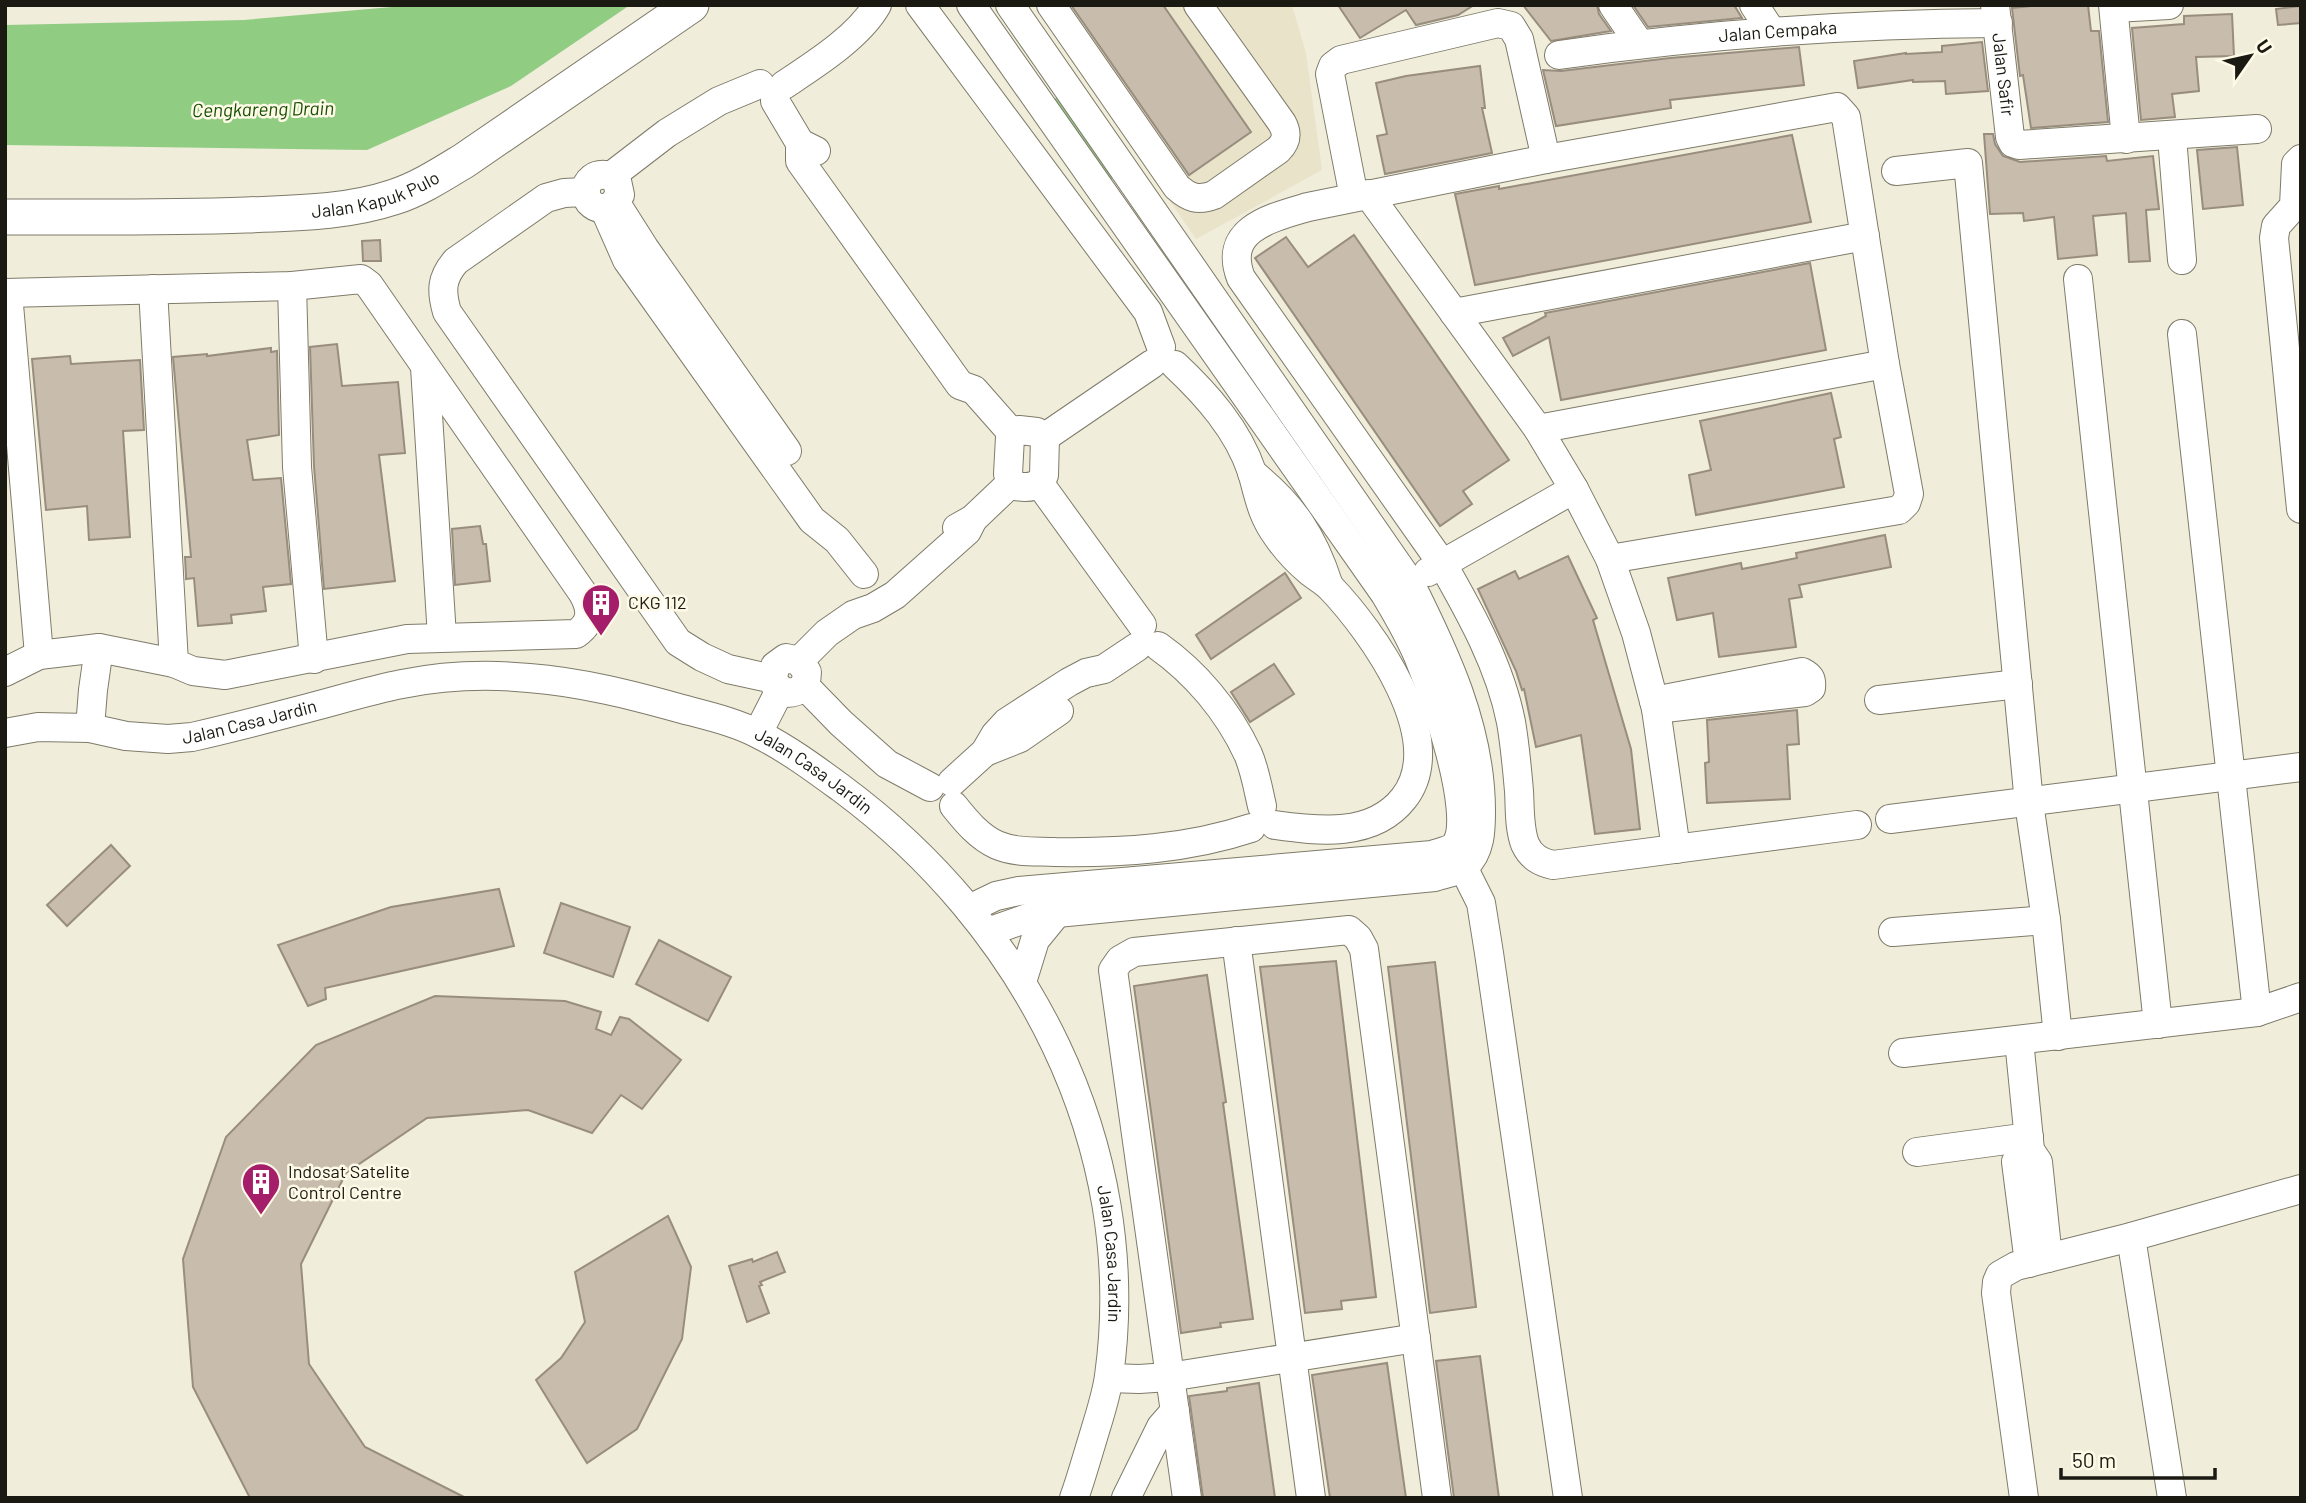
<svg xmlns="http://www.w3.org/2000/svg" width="2306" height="1503" font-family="Barlow,sans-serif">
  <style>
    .built { fill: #e8e3c9 }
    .water { fill: #91cc83 }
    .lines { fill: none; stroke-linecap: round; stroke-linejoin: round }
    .stream { stroke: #91cc83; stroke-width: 6 }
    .building { fill: #c8bcad; stroke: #988d7e; stroke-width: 2 }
    .minor-casing { stroke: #7f7b6a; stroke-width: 30 }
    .major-casing { stroke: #7f7b6a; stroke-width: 37 }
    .minor { stroke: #fff; stroke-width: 28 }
    .major { stroke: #fff; stroke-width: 35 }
    .labels { text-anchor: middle; stroke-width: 5; stroke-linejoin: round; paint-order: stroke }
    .street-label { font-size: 18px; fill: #1a1912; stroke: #fefae7 }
    .poi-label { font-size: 18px; fill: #1a1912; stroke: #fefae7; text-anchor: start }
    .water-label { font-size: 19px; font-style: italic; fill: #185004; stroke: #fefae7 }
  </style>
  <rect width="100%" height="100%" fill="#f0edda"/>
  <path class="built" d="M1035,5H1292L1306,53L1322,170L1196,239Z"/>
  <path class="water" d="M415,5H630L511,86L367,150L5,145V25L244,20Z"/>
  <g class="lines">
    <path class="stream" d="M1058,100L1109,178"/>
  </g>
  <g class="building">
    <path d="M1071,5H1163L1251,132L1189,175Z"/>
    <path d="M1338,5H1474L1458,15L1416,25L1406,10L1360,38Z"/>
    <path d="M1523,5H1597L1599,14L1611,31L1551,41Z"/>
    <path d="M1633,5H1734L1742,18L1648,27Z"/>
    <path d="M2040,5H2088L2091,31H2099L2108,122L2031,128L2023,75L2020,76L2012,8Z"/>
    <path d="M2301,6V23L2278,25L2276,9Z"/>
    <path d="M2232,14L2234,56L2196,57L2199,91L2172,94L2175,117L2141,120L2132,28L2184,24V16Z"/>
    <path d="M1982,42L1988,91L1946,94L1945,81L1913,82V80L1858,88L1854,61L1906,53V54L1942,52V46Z"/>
    <path d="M1799,47L1804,85L1670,100L1671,108L1556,126L1543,70L1561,71L1670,58Z"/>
    <path d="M1480,66L1485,108H1482L1492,153L1385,174L1377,136L1387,134L1376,83L1406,76Z"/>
    <path d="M1984,134H1993L1995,144L2003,156L2020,162L2106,156L2107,161L2153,156L2159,209L2146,210L2150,261L2129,262L2126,213L2093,216L2097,255L2058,259L2054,217L2024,221L2023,213L1990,214Z"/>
    <path d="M1792,135L1811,222L1475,285L1455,194L1499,186V189Z"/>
    <path d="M2237,147L2243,205L2203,209L2197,150Z"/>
    <path d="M1354,235L1509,460L1463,491L1472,504L1440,526L1255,258L1286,237L1308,267Z"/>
    <path d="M380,240L381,261H363L362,241Z"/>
    <path d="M1810,263L1826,350L1561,400L1549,337L1513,356L1503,338L1546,316L1545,313Z"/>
    <path d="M337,344L342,386L398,382L405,453L379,455L395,581L324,589L314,466L310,347Z"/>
    <path d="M271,348V352L277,351L279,435L247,440L253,480L281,478L291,584L263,587L266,611L231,615L232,623L198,626L194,578L186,579V576L185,557H191L173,357L207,354V356Z"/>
    <path d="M70,356L71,364L140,360L144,430L123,431L130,537L89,540L87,506L46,510L32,359Z"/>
    <path d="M1831,393L1841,437L1834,439L1844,487L1696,515L1689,475L1711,470L1700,421Z"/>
    <path d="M480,526L483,544H486L490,581L455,585L452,529Z"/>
    <path d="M1885,535L1891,567L1799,585L1802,597L1789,599L1796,647L1719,657L1713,613L1677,620L1668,578L1741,563L1742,569L1797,558L1796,553Z"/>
    <path d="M1568,556L1597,618L1593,620L1631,749L1640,829L1595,834L1581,735L1536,747L1524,689L1522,690L1516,671L1478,589L1515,571L1519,579Z"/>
    <path d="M1285,573L1301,598L1211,659L1196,635Z"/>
    <path d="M1274,664L1294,694L1250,722L1231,692Z"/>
    <path d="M1797,710L1799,744L1787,745L1790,799L1707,803L1705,763L1709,762L1707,720Z"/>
    <path d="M111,845L130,866L67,926L47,905Z"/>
    <path d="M499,889L514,946L325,988L326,999L308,1006L278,945L391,907Z"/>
    <path d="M561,903L630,927L613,977L544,953Z"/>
    <path d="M659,940L731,977L708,1021L636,984Z"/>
    <path d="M1336,961L1376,1297L1341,1301L1342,1309L1305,1313L1260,967Z"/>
    <path d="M1435,962L1476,1307L1430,1313L1388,967Z"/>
    <path d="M1207,975L1226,1102L1223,1103L1253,1319L1220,1323L1221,1327L1181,1333L1134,986Z"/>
    <path d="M435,996L565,1001L601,1012L596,1029L611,1035L620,1017L629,1019L681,1060L642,1109L621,1095L592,1133L528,1110L427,1118L346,1173L301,1264L309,1364L365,1447L466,1498H250L193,1387L183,1259L226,1137L316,1045Z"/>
    <path d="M668,1216L691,1267L682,1339L637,1429L587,1463L536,1380L561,1358L585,1322L575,1272Z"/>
    <path d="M777,1252L785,1272L760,1282L762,1285L759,1286L769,1313L747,1322L729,1266L752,1259L753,1262Z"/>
    <path d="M1480,1356L1499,1498H1454L1436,1361Z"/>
    <path d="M1387,1363L1406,1498H1330L1312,1375Z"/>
    <path d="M1259,1383L1275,1498H1203L1189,1396L1227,1391V1388Z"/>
  </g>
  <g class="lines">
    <g class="minor-casing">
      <g id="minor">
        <path d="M920,5L1148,312L1161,347"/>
        <path d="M1051,5L1177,187C1189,198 1198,201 1214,195L1278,150C1287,141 1288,134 1282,123L1198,5"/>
        <path d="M1613,5L1639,43"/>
        <path d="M1754,5L1772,32"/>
        <path id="s1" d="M1995,5L2010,137L2013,143L2019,145L2257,129"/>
        <path d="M2113,5L2126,139"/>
        <path d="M2114,8L2169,5"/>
        <path id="s2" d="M1559,55C1705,34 1851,24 1998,23"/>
        <path d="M784,85C814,65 859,37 877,5"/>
        <path d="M775,101L800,143L816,151"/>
        <path d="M2172,137L2182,260"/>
        <path d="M800,143V161L960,385L974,390L1012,433"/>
        <path d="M2301,159L2296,164L2294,206L2276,226L2274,238L2301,509"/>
        <path d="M1896,171L1968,163L2029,803L2046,920L2058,1036"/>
        <path d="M611,176L617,181L620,195L611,207C578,216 577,167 611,176L667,133L719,101L760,84"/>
        <path d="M585,192L564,193L546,198L456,261C441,278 441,291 447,312L678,642L702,657L728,669L773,679L775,685L786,693C800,693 807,686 807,672L799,661L786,658L775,666L773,679"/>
        <path d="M1368,194L1538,429L1574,489L1610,559L1636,633L1656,709L1676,849"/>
        <path d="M1354,197L1330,74L1333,66L1341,60L1498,23L1511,26L1519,39L1546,159"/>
        <path d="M604,208L627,260L812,520L837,540L864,574"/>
        <path d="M619,208L645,249L787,451"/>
        <path d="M2078,279L2158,1024"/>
        <path d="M292,286L297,467L314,659"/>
        <path d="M153,289L174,663"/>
        <path d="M5,293L292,286L361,279L369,285L582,592C592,609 593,622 576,634L407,639L225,675L193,671L174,663L99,648L39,655L5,672"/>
        <path d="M8,293L39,655"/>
        <path d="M1454,313L1865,236"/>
        <path d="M2182,334L2257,1012"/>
        <path d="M1175,365C1207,395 1238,430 1252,472C1259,496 1261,514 1277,536C1286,549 1297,561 1309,571C1316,577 1324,581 1330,587C1372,631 1450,739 1404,798C1373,838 1318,831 1275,825"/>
        <path d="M425,367L442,637"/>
        <path d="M1538,429L1885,364"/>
        <path d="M1019,430L1037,432L1045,437L1044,475C1040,488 1027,488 1015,486L1011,483L1008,474L1010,437L1012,433Z"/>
        <path d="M1045,437L1152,364"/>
        <path d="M1252,473C1293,506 1313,536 1329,586"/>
        <path d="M1040,484L1142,625"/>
        <path d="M957,528L973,519L1011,483"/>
        <path d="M1610,559L1899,510L1906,503L1909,494L1885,364L1846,117L1837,107L1546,159L1308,207C1271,218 1222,229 1241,278L1443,565C1471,614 1500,666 1511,722C1515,745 1517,768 1519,791C1520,808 1519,828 1525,844C1531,857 1540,862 1553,865L1857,825"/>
        <path d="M1428,572L1574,489"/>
        <path d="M1158,646C1196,673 1228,711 1248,754C1255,770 1258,789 1262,806"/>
        <path d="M799,661L827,633L853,615L873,608L895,595L967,531L973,519"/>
        <path d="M804,685L841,723L887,764L930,787"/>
        <path d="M1879,700L2018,684"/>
        <path d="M1654,701L1802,672C1810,676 1812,679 1811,688L1805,692L1656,709"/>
        <path d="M90,728L93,690L99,648"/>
        <path id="s3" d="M5,733L38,727L90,728L126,736L168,739L192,737C231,728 270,718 308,708C339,700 371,690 402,684C442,676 488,674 529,678C581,682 632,695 682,709C708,716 736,722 760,735C788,749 815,769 841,788C1025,924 1141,1144 1109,1376C1106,1398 1098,1420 1092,1441C1086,1460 1081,1479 1074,1498"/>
        <path d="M758,733L780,690"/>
        <path d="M985,752L1020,738L1059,711"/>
        <path d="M952,782L985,752L995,735L1007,722L1069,682L1086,673L1104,669L1137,647"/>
        <path d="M954,806C966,821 979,837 997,845C1016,853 1036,851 1055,852C1121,853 1188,849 1251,828"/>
        <path d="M1890,819L2301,767"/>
        <path d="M1455,851L1481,903L1489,953L1568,1498"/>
        <path d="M969,909L996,896L1019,891L1432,855C1439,852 1451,851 1456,844C1476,814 1432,690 1418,656C1409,635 1397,614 1385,594L971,5"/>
        <path d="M988,932L1036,915L1435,877C1443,874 1458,872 1465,866C1481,852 1481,829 1481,811C1481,728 1445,653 1409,581L1010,5"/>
        <path d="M1893,932L2046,920"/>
        <path d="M1236,941L1311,1498"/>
        <path d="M1022,982L1035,940L1057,913"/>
        <path d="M2019,1040L2030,1150L2038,1162L2048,1258"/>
        <path d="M1903,1053L2257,1012L2301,997"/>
        <path d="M1917,1152L2029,1137"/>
        <path d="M2131,1237L2172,1498"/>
        <path d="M2029,1263L2016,1162L2030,1150"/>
        <path d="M1109,1378L1139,1379L1169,1377L1416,1338"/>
        <path d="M1126,1498L1161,1427L1175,1411"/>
        <path d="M1187,1498L1113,970L1120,960L1134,952L1349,930L1358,938L1364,949L1437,1498"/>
        <path d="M2024,1498L1996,1293L1997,1282L2000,1275L2016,1266L2131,1237L2301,1189"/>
      </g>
    </g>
    <g class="major-casing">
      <g id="major">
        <path id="s4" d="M5,217C85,217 166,218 246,215C295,213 346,213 394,197C419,189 442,174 465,160L691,5"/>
      </g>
    </g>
    <use href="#minor" class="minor"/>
    <use href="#major" class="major"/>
  </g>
  <defs>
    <g id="building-pin" transform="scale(2.0125)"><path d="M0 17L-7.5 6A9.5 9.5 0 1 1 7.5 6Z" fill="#a41e6a" stroke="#fefae7"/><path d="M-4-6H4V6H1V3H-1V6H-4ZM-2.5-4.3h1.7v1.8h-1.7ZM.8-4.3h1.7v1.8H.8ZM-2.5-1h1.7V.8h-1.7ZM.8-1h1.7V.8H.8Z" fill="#fff"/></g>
  </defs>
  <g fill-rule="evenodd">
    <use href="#building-pin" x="601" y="603"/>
    <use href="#building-pin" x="261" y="1182"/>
  </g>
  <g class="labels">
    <g class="street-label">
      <text dy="6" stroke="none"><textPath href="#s2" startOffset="220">Jalan Cempaka</textPath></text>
      <text dy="6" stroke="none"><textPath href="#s1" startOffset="70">Jalan Safir</textPath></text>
      <text dy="6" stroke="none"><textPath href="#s4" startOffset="373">Jalan Kapuk Pulo</textPath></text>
      <text dy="6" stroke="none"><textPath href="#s3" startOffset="248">Jalan Casa Jardin</textPath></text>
      <text dy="6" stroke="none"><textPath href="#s3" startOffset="836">Jalan Casa Jardin</textPath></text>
      <text dy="6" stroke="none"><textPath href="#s3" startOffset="1424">Jalan Casa Jardin</textPath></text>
    </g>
    <g class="poi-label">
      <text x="628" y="609">CKG 112</text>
      <text x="288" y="1178">Indosat Satelite<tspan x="288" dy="21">Control Centre</tspan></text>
    </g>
    <g class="water-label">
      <text transform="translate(263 109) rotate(-1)" y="7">Cengkareng Drain</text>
    </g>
  </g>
  <rect width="2306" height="1503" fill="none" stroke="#1a1912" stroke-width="14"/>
  <g transform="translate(2250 56) rotate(56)" stroke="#fefae7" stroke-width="5" paint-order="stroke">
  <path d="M0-5L12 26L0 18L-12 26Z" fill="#1a1912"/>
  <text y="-10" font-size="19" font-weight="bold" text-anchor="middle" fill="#1a1912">U</text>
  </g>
  <path d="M2061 1468v10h154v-10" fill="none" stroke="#1a1912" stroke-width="3.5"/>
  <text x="2072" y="1468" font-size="21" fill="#1a1912" stroke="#fefae7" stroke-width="5" paint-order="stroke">50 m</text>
</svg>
